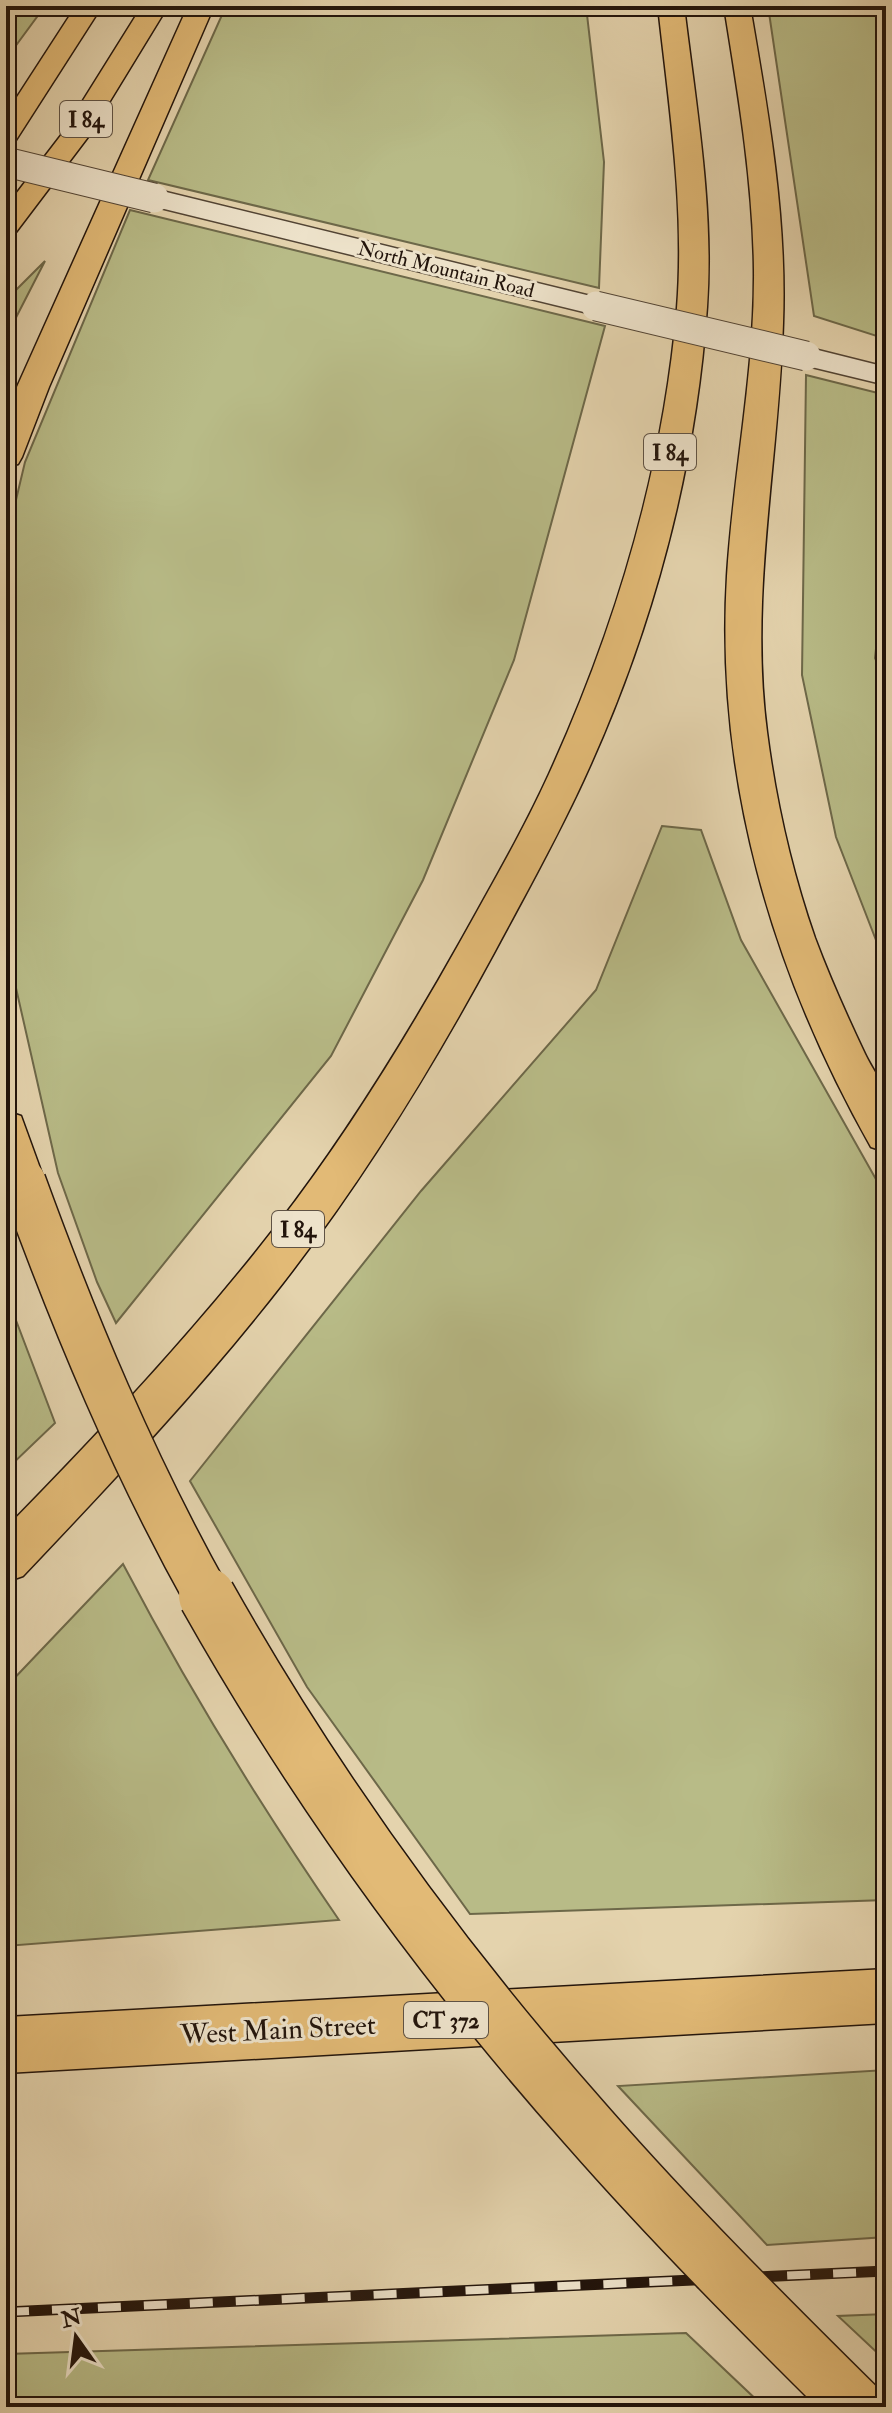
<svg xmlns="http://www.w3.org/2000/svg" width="892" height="2413" font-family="'IM FELL Double Pica',serif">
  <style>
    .green { fill: #b8bb87; stroke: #6d6849; stroke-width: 2 }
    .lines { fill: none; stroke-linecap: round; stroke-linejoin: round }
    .minor-casing { stroke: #524434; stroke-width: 3 }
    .major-casing { stroke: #22140b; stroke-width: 3 }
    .highway-casing { stroke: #22140b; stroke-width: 3 }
    .minor { fill: #ede2ca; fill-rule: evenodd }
    .major { fill: #e2ba76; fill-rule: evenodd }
    .highway { fill: #e2ba76; fill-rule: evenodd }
    .rail-casing { stroke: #22140b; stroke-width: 11 }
    .rail { stroke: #ede2ca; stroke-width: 8; stroke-dasharray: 23; stroke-linecap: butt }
    .minor-bridge-casing { stroke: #524434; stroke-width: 31; stroke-linecap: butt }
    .highway-bridge-far1-casing { stroke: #22140b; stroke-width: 48; stroke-linecap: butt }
    .highway-bridge-casing { stroke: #22140b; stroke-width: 59; stroke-linecap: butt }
    .minor-bridge { stroke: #ede2ca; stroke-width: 29 }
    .highway-bridge-far1 { stroke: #e2ba76; stroke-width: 45 }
    .highway-bridge { stroke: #e2ba76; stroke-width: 56 }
    .labels { text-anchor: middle; stroke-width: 6; stroke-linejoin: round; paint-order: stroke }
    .far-street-label { font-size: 20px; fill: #22140b; stroke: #ede2ca }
    .shield { fill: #ede2ca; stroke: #5f5244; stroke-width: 2 }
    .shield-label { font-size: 22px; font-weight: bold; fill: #22140b }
    .near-street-label { font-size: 28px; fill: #22140b; stroke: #ede2ca }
  </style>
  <rect width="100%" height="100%" fill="#e4d3ad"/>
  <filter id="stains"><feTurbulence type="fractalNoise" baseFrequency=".0025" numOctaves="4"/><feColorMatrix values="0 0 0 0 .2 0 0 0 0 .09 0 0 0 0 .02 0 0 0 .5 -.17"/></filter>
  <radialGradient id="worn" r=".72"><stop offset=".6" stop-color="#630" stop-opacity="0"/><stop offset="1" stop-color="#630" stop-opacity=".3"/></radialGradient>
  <g class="green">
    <path d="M6,6H45L6,59Z"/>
    <path d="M226,6H586L604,162L599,288L148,180Z"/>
    <path d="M768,6H886V339L814,316Z"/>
    <path d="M130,210L605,326L514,660L423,880L331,1056L116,1323L97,1282L58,1173L6,944V542L25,462Z"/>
    <path d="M45,261L6,337V300Z"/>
    <path d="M806,375L886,395V556L875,658L886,682V966L836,837L802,675Z"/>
    <path d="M662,826L701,830L741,940L886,1197V1900L470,1914L307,1687L190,1481L421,1191L596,990Z"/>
    <path d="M6,1294L55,1423L6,1470Z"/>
    <path d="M123,1564C188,1688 260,1805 339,1920L6,1946V1687Z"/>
    <path d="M886,2070V2237L767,2245L618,2086Z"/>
    <path d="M886,2314V2361L838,2316Z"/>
    <path d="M686,2333L764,2407H6V2354Z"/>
  </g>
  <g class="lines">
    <g class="minor-casing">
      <g id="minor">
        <path d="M154,189L607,300L611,306L607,312L596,315L144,204L140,198L144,192Z"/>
        <path d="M806,347L886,367V385L795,363L790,356L795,349Z"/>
      </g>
    </g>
    <g class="major-casing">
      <path id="major" d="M886,1969V2023L6,2073V2017Z"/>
    </g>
    <g class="highway-casing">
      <g id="highway">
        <path d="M76,6H102L16,140L6,142V114Z"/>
        <path d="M142,6H168L88,137L16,232L6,235V207L62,134Z"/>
        <path d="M188,6H214L49,387L22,457L18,464L6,467V416L17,387Z"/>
        <path d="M658,6H684C696,106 714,207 707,307C696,469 652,632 584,779C557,838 525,895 494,953C432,1068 364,1179 283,1283C203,1386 113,1481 23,1576L6,1582V1528C101,1431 194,1332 277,1225C346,1136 405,1040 460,942C491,886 523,831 549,774C616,627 663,469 677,308C685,208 669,106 658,6Z"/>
        <path d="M724,6H750C768,111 787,216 783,323C779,461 749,595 767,732C776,802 792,872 815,938C830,978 847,1016 865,1054C871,1067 884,1084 886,1097C889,1114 886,1135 886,1152L871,1147C772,972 715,778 727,576C733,474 755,373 754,270C753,181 738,93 724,6Z"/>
        <path d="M6,1111L21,1116L45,1182L38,1194L23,1198L6,1191Z"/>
      </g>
    </g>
    <use href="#minor" class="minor"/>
    <use href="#major" class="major"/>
    <use href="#highway" class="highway"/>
    <g class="rail-casing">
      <path id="rail" d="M6,2312L886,2271"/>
    </g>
    <use href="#rail" class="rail"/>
    <g class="minor-bridge-casing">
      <g id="minor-bridge">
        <path d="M6,162L154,198"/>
        <path d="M596,306L806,356"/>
      </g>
    </g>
    <g class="highway-bridge-far1-casing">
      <path id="highway-bridge-far1" d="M23,1182C75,1325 133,1464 208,1598"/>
    </g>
    <g class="highway-bridge-casing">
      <path id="highway-bridge" d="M207,1596C314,1786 443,1964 588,2127C673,2224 765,2316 857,2407"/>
    </g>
    <use href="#minor-bridge" class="minor-bridge"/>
    <use href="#highway-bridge-far1" class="highway-bridge-far1"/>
    <use href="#highway-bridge" class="highway-bridge"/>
  </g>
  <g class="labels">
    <g class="far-street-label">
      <text transform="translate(446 269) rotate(14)" y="7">North Mountain Road</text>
    </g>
    <g class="shield">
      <rect x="60" y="101" width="52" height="36" rx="6"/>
      <rect x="644" y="434" width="52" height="36" rx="6"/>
      <rect x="272" y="1211" width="52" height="36" rx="6"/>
      <rect x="404" y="2002" width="84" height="36" rx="6"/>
    </g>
    <g class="shield-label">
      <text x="86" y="127">I 84</text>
      <text x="670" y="460">I 84</text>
      <text x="298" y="1237">I 84</text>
      <text x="446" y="2028">CT 372</text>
    </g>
    <g class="near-street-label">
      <text transform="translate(278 2029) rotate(-3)" y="10">West Main Street</text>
    </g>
  </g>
  <rect width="892" height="2413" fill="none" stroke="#e4d3ad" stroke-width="32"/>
  <rect x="8" y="8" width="876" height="2397" fill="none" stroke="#22140b" stroke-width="4"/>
  <rect x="16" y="16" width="860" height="2381" fill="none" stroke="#22140b" stroke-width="2"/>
  <g transform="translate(76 2337) rotate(346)" stroke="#ede2ca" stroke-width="6" paint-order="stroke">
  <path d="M0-6L14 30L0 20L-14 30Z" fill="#22140b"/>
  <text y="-12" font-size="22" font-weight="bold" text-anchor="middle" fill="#22140b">N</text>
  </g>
  <rect width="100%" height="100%" filter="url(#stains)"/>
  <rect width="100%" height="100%" fill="url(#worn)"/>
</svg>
